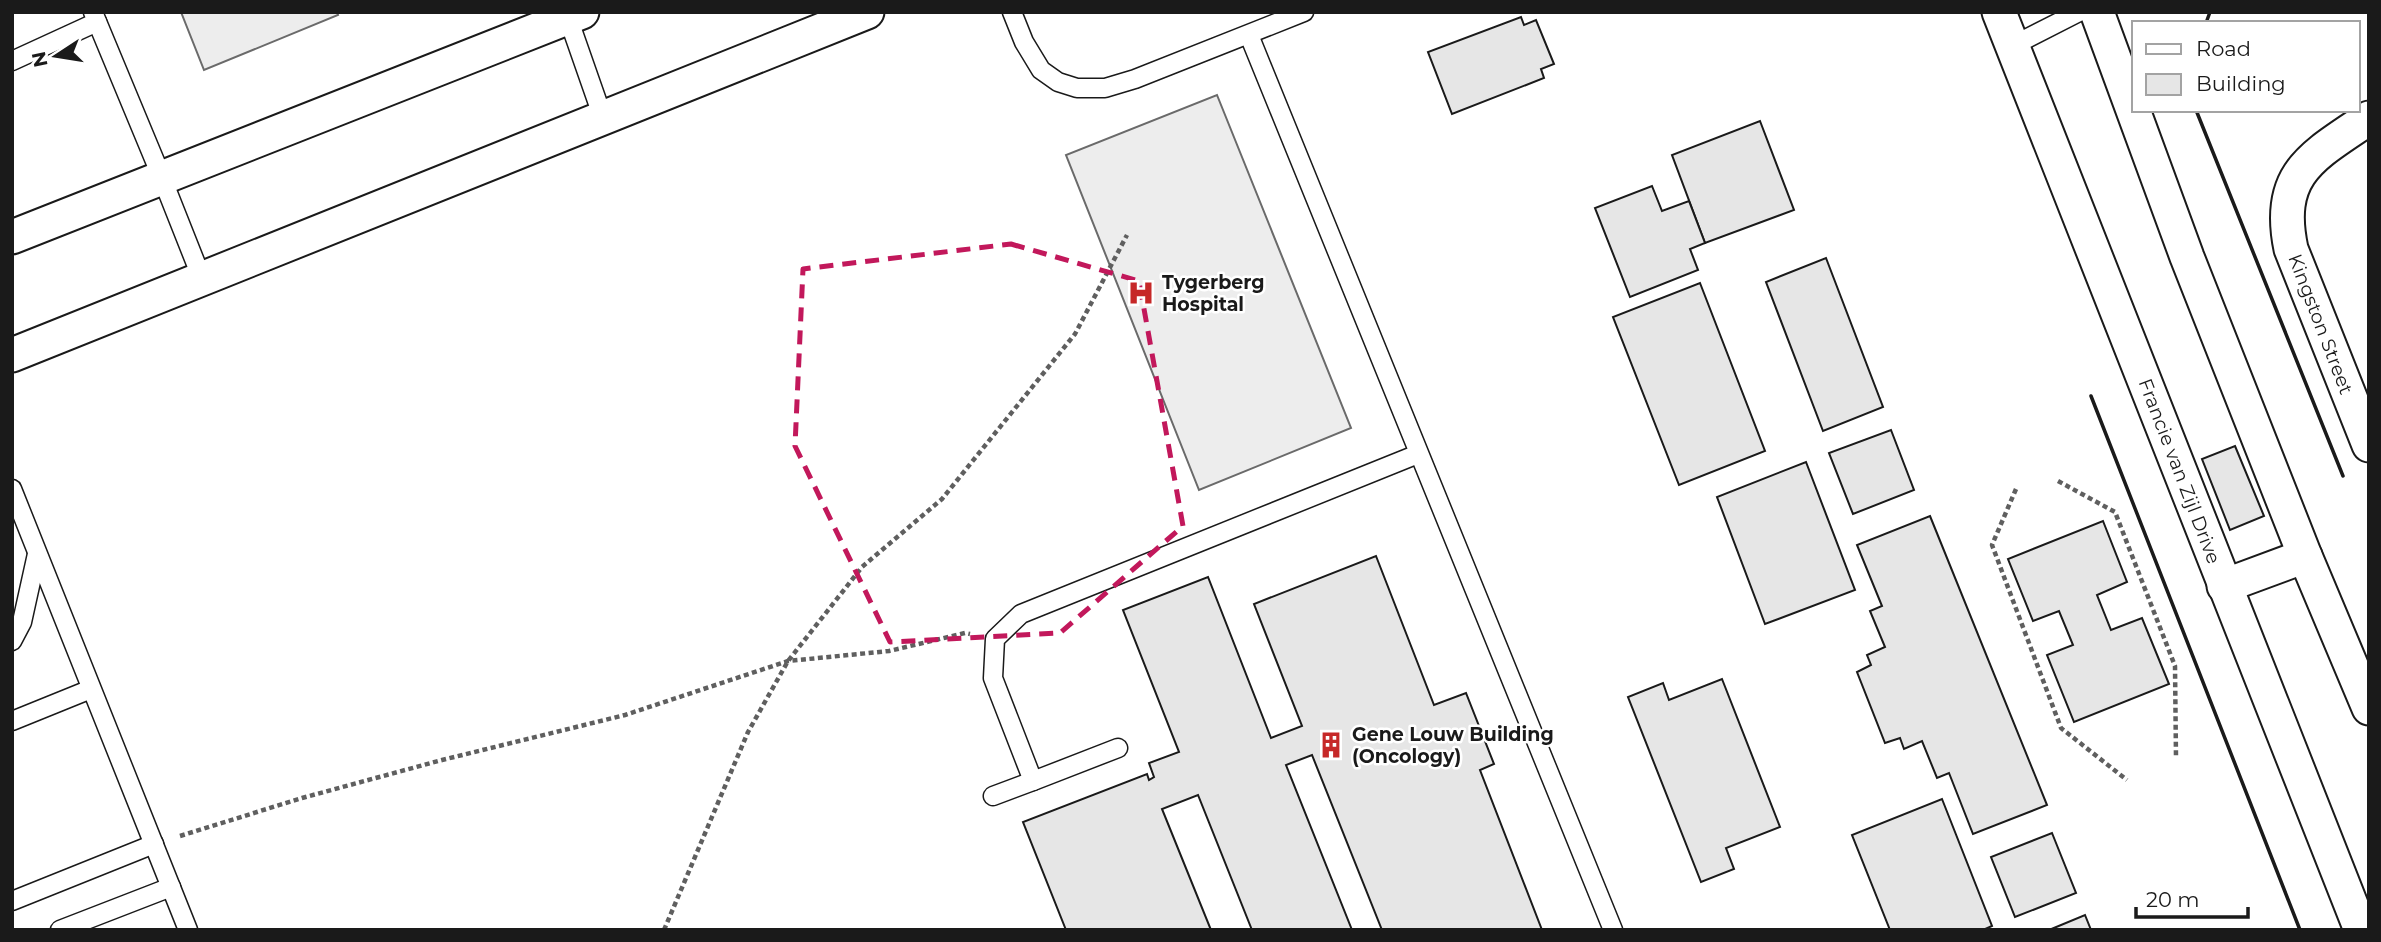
<svg xmlns="http://www.w3.org/2000/svg" width="2381" height="942" font-family="Montserrat,sans-serif">
  <style>
    .built { fill: #ededed; stroke: #6a6a6a; stroke-width: 2 }
    .building { fill: #e6e6e6; stroke: #1a1a1a; stroke-width: 2 }
    .lines { fill: none; stroke-linecap: round; stroke-linejoin: round }
    .service-casing { stroke: #1a1a1a; stroke-width: 21 }
    .minor-casing { stroke: #1a1a1a; stroke-width: 37 }
    .path { stroke: #5f5f5f; stroke-width: 4.5; stroke-dasharray: 5 3.5; stroke-linecap: butt }
    .service { stroke: #fff; stroke-width: 18 }
    .minor { stroke: #fff; stroke-width: 33 }
    .wall { stroke: #1a1a1a; stroke-width: 3.5 }
    .marked { fill: none; stroke: #c2185b; stroke-width: 5; stroke-dasharray: 14 9; stroke-linejoin: round }
    .labels { text-anchor: middle; stroke-width: 5; stroke-linejoin: round; paint-order: stroke }
    .poi-label { font-size: 19px; font-weight: bold; fill: #1a1a1a; stroke: #fff; text-anchor: start }
    .street-label { font-size: 19px; fill: #1a1a1a; stroke: #fff }
  </style>
  <rect width="100%" height="100%" fill="#fff"/>
  <g class="built">
    <path d="M181,12H337L338,15L204,70Z"/>
    <path d="M1217,95L1351,428L1199,490L1066,155Z"/>
  </g>
  <g class="building">
    <path d="M1521,17L1524,25L1536,20L1554,64L1541,69L1544,78L1452,114L1428,52Z"/>
    <path d="M1760,121L1794,210L1705,243L1672,155Z"/>
    <path d="M1652,186L1662,211L1689,201L1705,243L1690,249L1698,270L1630,297L1595,208Z"/>
    <path d="M1826,258L1883,407L1823,431L1766,282Z"/>
    <path d="M1700,283L1765,451L1679,485L1613,317Z"/>
    <path d="M1891,430L1914,490L1853,514L1829,453Z"/>
    <path d="M2235,446L2264,516L2230,530L2202,459Z"/>
    <path d="M1806,462L1855,590L1765,624L1717,497Z"/>
    <path d="M1930,516L2047,805L1973,834L1949,773L1937,778L1922,741L1904,749L1900,738L1885,743L1857,672L1871,665L1867,655L1885,647L1870,611L1882,606L1857,545Z"/>
    <path d="M2103,521L2127,582L2097,595L2111,630L2142,618L2169,684L2074,722L2047,655L2073,645L2059,611L2033,621L2008,559Z"/>
    <path d="M1376,556L1434,705L1466,693L1494,764L1480,770L1542,930H1382L1312,755L1286,765L1352,930H1252L1198,795L1162,809L1211,930H1066L1023,822L1147,774L1149,780L1154,777L1149,763L1179,752L1123,610L1208,577L1271,738L1302,726L1254,604Z"/>
    <path d="M1722,679L1780,827L1726,848L1734,869L1701,882L1628,697L1663,683L1669,700Z"/>
    <path d="M1942,799L1992,926L1983,930H1890L1852,835Z"/>
    <path d="M2052,833L2076,893L2015,917L1991,857Z"/>
    <path d="M2085,915L2091,930H2049Z"/>
  </g>
  <g class="lines">
    <g class="service-casing">
      <g id="service">
        <path d="M93,12L162,178L202,279"/>
        <path d="M566,12L603,118"/>
        <path d="M1012,12L1024,42L1041,70L1058,82L1077,88H1105L1135,79L1304,12"/>
        <path d="M1249,35L1613,930"/>
        <path d="M2012,46L2079,12"/>
        <path d="M12,61L97,22"/>
        <path d="M12,489L188,930"/>
        <path d="M12,641L22,622L37,554"/>
        <path d="M12,721L91,689"/>
        <path d="M1118,748L1033,781L993,678L995,639L1021,614L1418,454"/>
        <path d="M993,796L1033,781"/>
        <path d="M12,901L154,844"/>
        <path d="M60,930L171,887"/>
      </g>
    </g>
    <g class="minor-casing">
      <g id="minor">
        <path d="M1999,12L2361,930"/>
        <path d="M2097,12L2187,257L2305,556L2369,708"/>
        <path d="M2369,118C2313,156 2275,173 2291,249L2369,445"/>
        <path d="M12,237L582,12"/>
        <path d="M12,355L867,12"/>
        <path d="M2224,586L2305,556"/>
      </g>
    </g>
    <g class="path">
      <path d="M2058,481L2115,512L2175,666L2176,758"/>
      <path d="M2016,489L1992,545L2061,728L2127,780"/>
      <path d="M180,836L302,798L442,760L625,715L788,661L889,651L965,633L970,634"/>
      <path d="M664,930L748,732L788,661L862,567L942,499L1075,334L1127,235"/>
    </g>
    <use href="#service" class="service"/>
    <use href="#minor" class="minor"/>
    <g class="wall">
      <path d="M2206,23L2210,12"/>
      <path d="M2196,110L2343,476"/>
      <path d="M2091,396L2300,930"/>
    </g>
  </g>
  <path class="marked" d="M1011,244L1139,281L1183,526L1060,633L890,642L795,446L803,269Z"/>
  <defs>
    <g id="hospital-bare" transform="scale(2.1)"><path d="M-5-5h3v3.5h4V-5h3V5h-3V1.5h-4V5h-3Z" fill="#c62828" stroke="#fff" stroke-width="2.5" paint-order="stroke"/></g>
    <g id="building-bare" transform="scale(2.1)"><path d="M-4-6H4V6H1V3H-1V6H-4ZM-2.5-4.3h1.7v1.8h-1.7ZM.8-4.3h1.7v1.8H.8ZM-2.5-1h1.7V.8h-1.7ZM.8-1h1.7V.8H.8Z" fill="#c62828" stroke="#fff" stroke-width="2.5" paint-order="stroke"/></g>
  </defs>
  <g fill-rule="evenodd">
    <use href="#hospital-bare" x="1141" y="293"/>
    <use href="#building-bare" x="1331" y="745"/>
  </g>
  <g class="labels">
    <g class="poi-label">
      <text x="1162" y="289">Tygerberg<tspan x="1162" dy="22">Hospital</tspan></text>
      <text x="1352" y="741">Gene Louw Building<tspan x="1352" dy="22">(Oncology)</tspan></text>
    </g>
    <g class="street-label">
      <text transform="translate(2321 324) rotate(69)" y="7">Kingston Street</text>
      <text transform="translate(2180 471) rotate(69)" y="7">Francie van Zijl Drive</text>
    </g>
  </g>
  <rect width="2381" height="942" fill="none" stroke="#1a1a1a" stroke-width="28"/>
  <rect x="2132" y="21" width="228" height="91" fill="#ffffff" stroke="#a3a3a3" stroke-width="2"/>
  <rect x="2146" y="44" width="35" height="10" fill="#ffffff" stroke="#a3a3a3" stroke-width="2"/>
  <text x="2196" y="56" font-size="21" fill="#1a1a1a">Road</text>
  <rect x="2146" y="74" width="35" height="21" fill="#e6e6e6" stroke="#a3a3a3" stroke-width="2"/>
  <text x="2196" y="91" font-size="21" fill="#1a1a1a">Building</text>
  <g transform="translate(56 56) rotate(258)" stroke="#ffffff" stroke-width="5" paint-order="stroke">
  <path d="M0-5L12 26L0 18L-12 26Z" fill="#1a1a1a"/>
  <text y="-10" font-size="19" font-weight="bold" text-anchor="middle" fill="#1a1a1a">N</text>
  </g>
  <path d="M2136 907v10h112v-10" fill="none" stroke="#1a1a1a" stroke-width="3.5"/>
  <text x="2146" y="907" font-size="21" fill="#1a1a1a" stroke="#ffffff" stroke-width="5" paint-order="stroke">20 m</text>
</svg>
